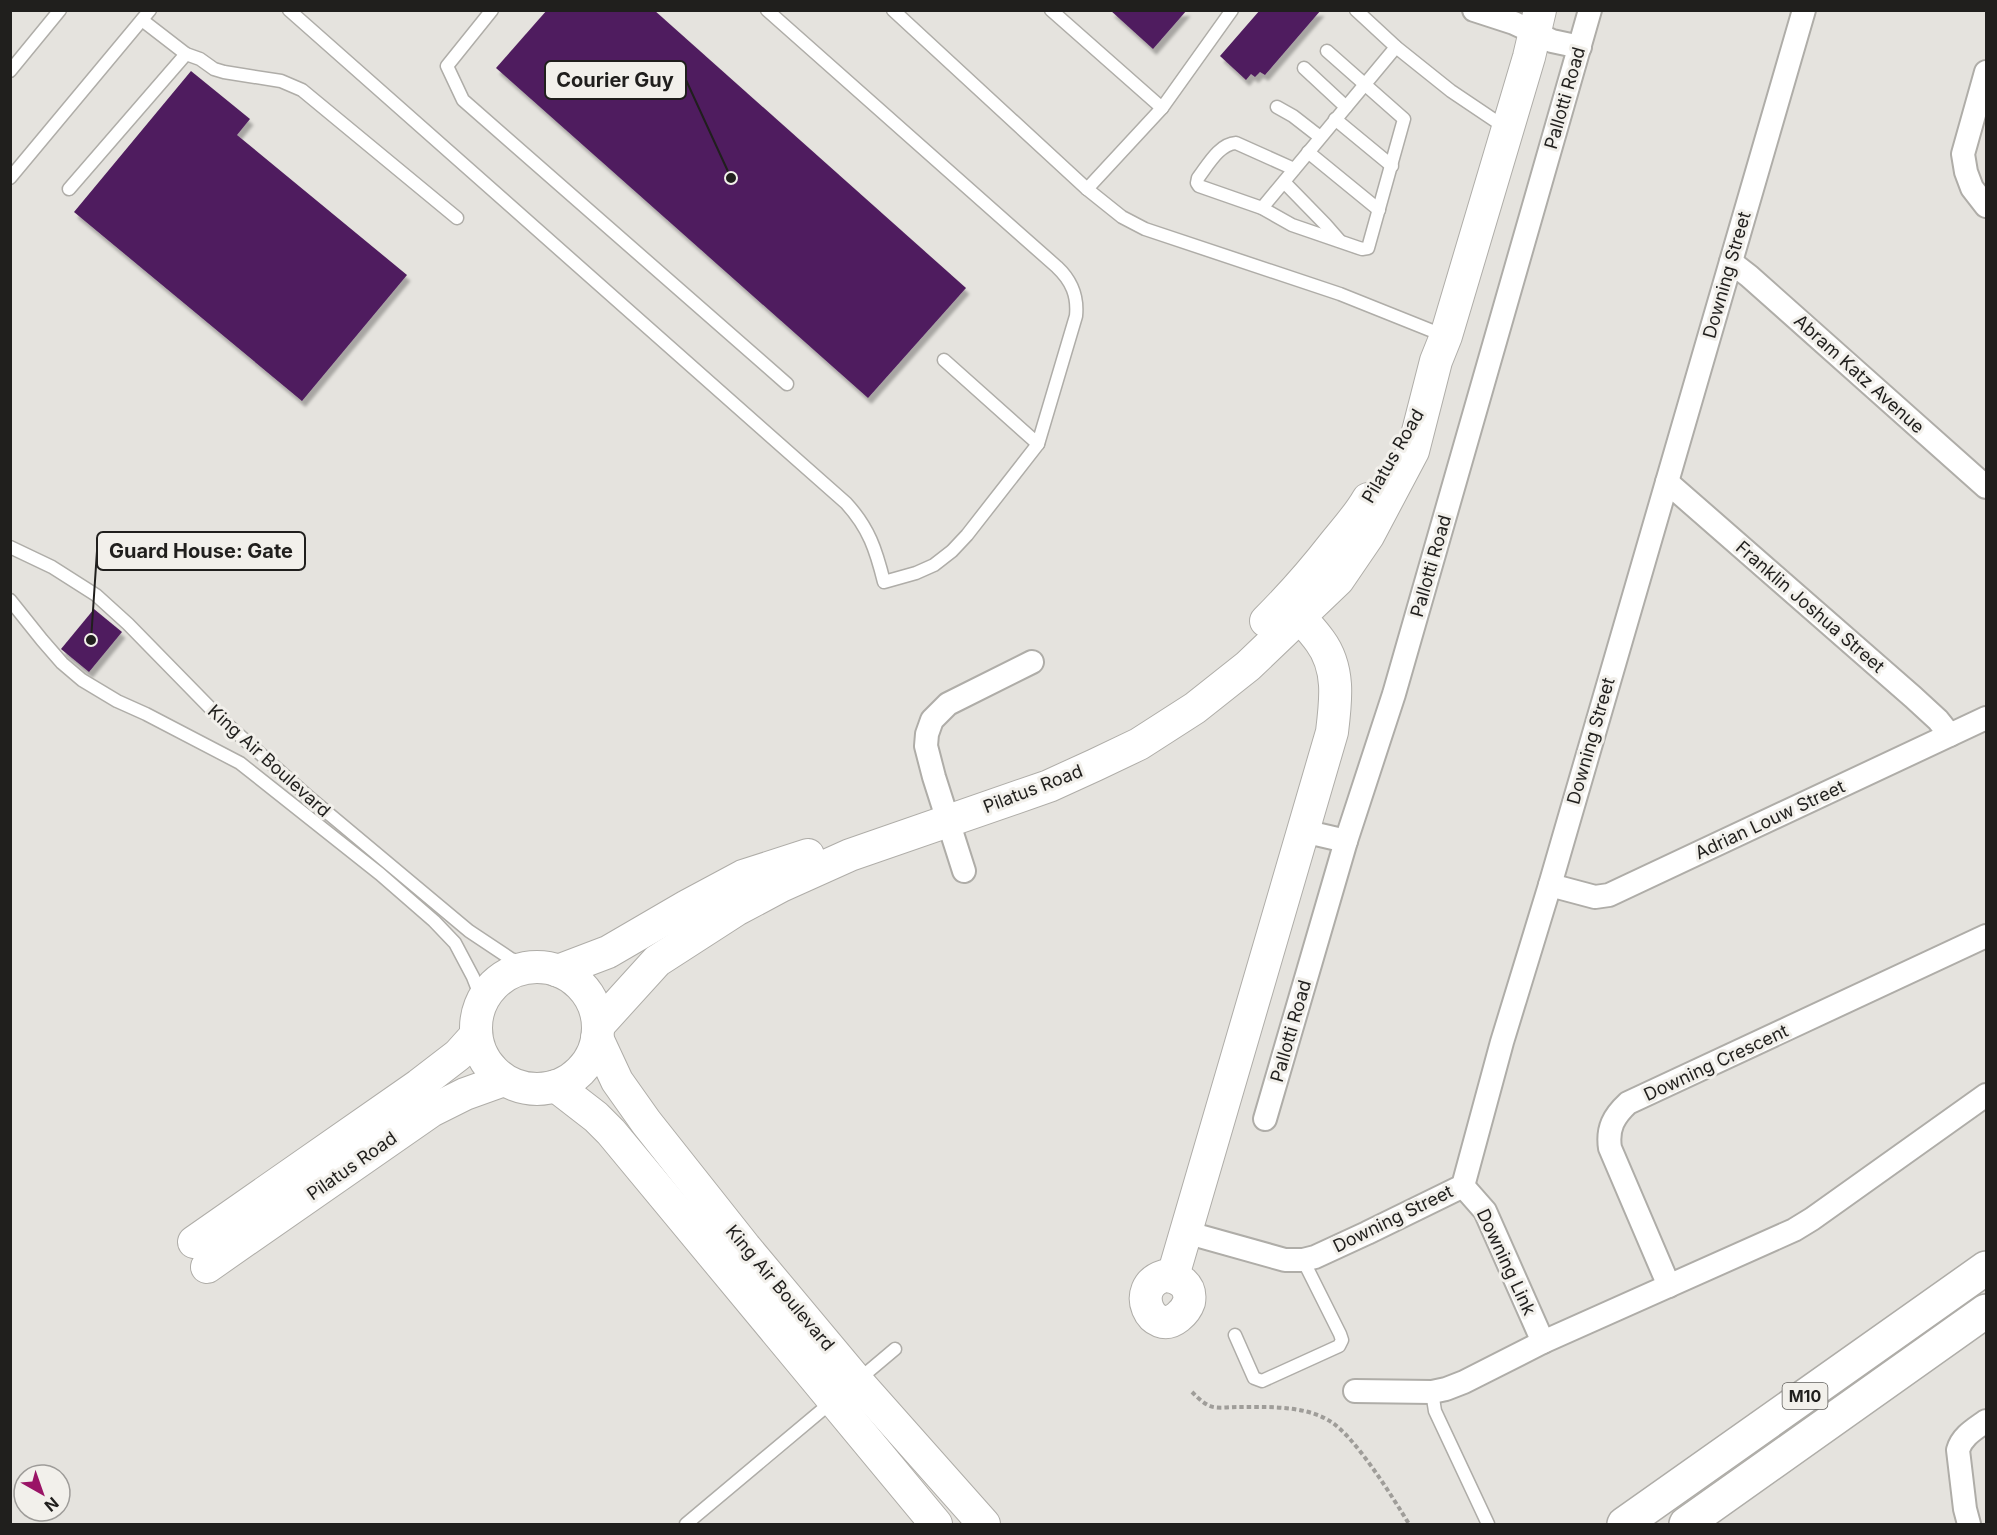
<svg xmlns="http://www.w3.org/2000/svg" width="1997" height="1535" font-family="Inter,sans-serif">
  <style>
    .building { fill: #501e5f; filter: url(#shadow) }
    .lines { fill: none; stroke-linecap: round; stroke-linejoin: round }
    .lane-casing { stroke: #afada8; stroke-width: 15 }
    .street-casing { stroke: #afada8; stroke-width: 26 }
    .secondary-casing { stroke: #afada8; stroke-width: 34 }
    .primary-casing { stroke: #afada8; stroke-width: 36 }
    .path { stroke: #9f9d99; stroke-width: 4; stroke-dasharray: 4.5 3; stroke-linecap: butt }
    .lane { stroke: #fff; stroke-width: 12 }
    .street { stroke: #fff; stroke-width: 22 }
    .secondary { stroke: #fff; stroke-width: 32 }
    .primary { stroke: #fff; stroke-width: 33 }
    .labels { text-anchor: middle; stroke-width: 6; stroke-linejoin: round; paint-order: stroke }
    .shield { fill: #f2f0eb; stroke: #5f5e5b; stroke-width: 1.5 }
    .shield-label { font-size: 16px; font-weight: bold; fill: #201f1d }
    .street-label { font-size: 18px; fill: #201f1d; stroke: #f2f0eb }
    .leader { fill: none; stroke: #201f1d; stroke-width: 2 }
    .callout-dot { fill: #201f1d; stroke: #f2f0eb; stroke-width: 2 }
    .callout { fill: #f2f0eb; stroke: #201f1d; stroke-width: 2 }
    .callout-label { font-size: 20px; text-anchor: middle; font-weight: bold; fill: #201f1d }
  </style>
  <defs>
    <filter id="shadow"><feDropShadow dx="3.5" dy="6" stdDeviation="1.5" flood-color="#0004"/></filter>
  </defs>
  <rect width="100%" height="100%" fill="#e5e3de"/>
  <g class="building">
    <path d="M547,10H654L966,288L868,398L496,68Z"/>
    <path d="M1110,10H1187L1153,49Z"/>
    <path d="M1260,10H1321L1265,75L1260,72L1255,77L1251,74L1246,80L1220,56Z"/>
    <path d="M191,71L250,119L237,135L407,275L302,401L74,212Z"/>
    <path d="M94,609L122,632L89,672L61,649Z"/>
  </g>
  <g class="lines">
    <g class="lane-casing">
      <g id="lane">
        <path d="M289,10L846,503C869,528 876,550 884,582L916,573L934,565L952,551L967,535L1038,444L1076,316C1078,296 1072,281 1057,267L767,10"/>
        <path d="M492,10L447,66L463,100L787,384"/>
        <path d="M893,10L1087,189L1122,217L1145,229L1340,294L1445,336"/>
        <path d="M1051,10L1162,108"/>
        <path d="M1356,10L1396,47L1451,91L1506,128"/>
        <path d="M142,20L186,54L200,59L214,69L224,72L281,81L302,90L457,218"/>
        <path d="M1304,68L1346,107"/>
        <path d="M10,71L60,10"/>
        <path d="M1277,107L1293,116L1320,137"/>
        <path d="M1335,119L1392,166"/>
        <path d="M1308,152L1379,210"/>
        <path d="M1294,169L1236,143C1219,144 1208,165 1198,178L1197,183L1199,186L1262,208L1292,225L1362,249L1368,248L1404,119L1327,51"/>
        <path d="M10,178L150,10"/>
        <path d="M1284,182L1325,224L1339,240"/>
        <path d="M69,189L186,54"/>
        <path d="M1087,189L1162,108L1232,10"/>
        <path d="M1262,208L1396,47"/>
        <path d="M944,360L1038,444"/>
        <path d="M10,547L52,567L96,595L128,624L219,717L310,798L469,931L511,959L535,967"/>
        <path d="M10,600L42,640L62,663L82,680L117,701L146,714L240,763L380,874L434,921L455,943L473,977L482,1000"/>
        <path d="M1235,1335L1254,1378L1262,1381L1339,1346L1342,1340L1340,1334L1303,1260"/>
        <path d="M857,1381L895,1349"/>
        <path d="M1432,1392L1435,1411L1488,1524"/>
        <path d="M686,1524L834,1400"/>
      </g>
    </g>
    <g class="street-casing">
      <g id="street">
        <path d="M1474,10L1514,23L1552,41L1580,47"/>
        <path d="M1986,72L1963,154L1966,172L1972,188L1986,206"/>
        <path d="M1731,262L1749,276L1986,487"/>
        <path d="M1667,482L1913,697L1938,720L1950,735"/>
        <path d="M1303,831L1346,841"/>
        <path d="M964,871L934,777L926,746L927,734L932,720L948,704L1032,662"/>
        <path d="M1550,885L1595,897L1609,895L1986,718"/>
        <path d="M1265,1119L1346,841L1394,694L1590,10"/>
        <path d="M1463,1186L1485,1211L1543,1342"/>
        <path d="M1185,1232L1285,1260H1303L1315,1257L1367,1233L1463,1186L1502,1042L1550,885L1804,10"/>
        <path d="M1669,1286L1610,1148C1607,1128 1614,1116 1628,1103L1986,936"/>
        <path d="M1355,1391L1432,1392L1446,1389L1464,1382L1543,1342L1794,1230L1812,1219L1986,1095"/>
        <path d="M1969,1524L1965,1509L1958,1450C1962,1436 1975,1429 1986,1421"/>
      </g>
    </g>
    <g class="secondary-casing">
      <g id="secondary">
        <path d="M1266,621C1290,597 1313,571 1334,544C1346,529 1359,515 1368,499"/>
        <circle cx="537" cy="1028" r="61"/>
        <path d="M558,971L608,952L687,906L743,876L808,855"/>
        <path d="M598,1026L657,961L736,910L781,886L850,855L1049,786L1095,765L1139,744L1195,708L1248,666L1338,580L1368,536L1413,451L1436,361L1446,336L1529,57L1540,10"/>
        <path d="M597,1038L617,1081L646,1122L745,1247L857,1381L984,1524"/>
        <path d="M556,1086L596,1117L611,1132L936,1524"/>
        <path d="M194,1242L419,1085L458,1055L476,1035"/>
        <path d="M207,1267L431,1111L465,1094L504,1080"/>
        <path d="M1164,1276C1178,1276 1192,1285 1189,1302C1187,1308 1183,1313 1178,1317C1152,1338 1128,1287 1164,1276Z"/>
        <path d="M1173,1276L1332,732C1336,700 1340,668 1320,641C1310,627 1297,615 1287,601"/>
      </g>
    </g>
    <g class="primary-casing">
      <g id="primary">
        <path d="M1624,1524L1986,1268"/>
        <path d="M1686,1524L1986,1311"/>
      </g>
    </g>
    <path class="path" d="M1192,1392C1197,1397 1203,1403 1210,1406C1217,1409 1229,1407 1237,1407C1266,1407 1302,1405 1328,1420C1354,1434 1393,1498 1409,1524"/>
    <use href="#lane" class="lane"/>
    <use href="#street" class="street"/>
    <use href="#secondary" class="secondary"/>
    <use href="#primary" class="primary"/>
  </g>
  <g class="labels">
    <rect class="shield" x="1782.5" y="1383" width="45" height="26" rx="4.5"/>
    <g class="shield-label">
      <text x="1805" y="1402">M10</text>
    </g>
    <g class="street-label">
      <text transform="translate(1565 98) rotate(-74)" y="6">Pallotti Road</text>
      <text transform="translate(1727 275) rotate(-74)" y="6">Downing Street</text>
      <text transform="translate(1859 374) rotate(42)" y="6">Abram Katz Avenue</text>
      <text transform="translate(1393 456) rotate(-60)" y="6">Pilatus Road</text>
      <text transform="translate(1431 566) rotate(-74)" y="6">Pallotti Road</text>
      <text transform="translate(1810 607) rotate(41)" y="6">Franklin Joshua Street</text>
      <text transform="translate(1591 741) rotate(-74)" y="6">Downing Street</text>
      <text transform="translate(269 761) rotate(42)" y="6">King Air Boulevard</text>
      <text transform="translate(1033 789) rotate(-21)" y="6">Pilatus Road</text>
      <text transform="translate(1770 820) rotate(-25)" y="6">Adrian Louw Street</text>
      <text transform="translate(1291 1031) rotate(-74)" y="6">Pallotti Road</text>
      <text transform="translate(1716 1063) rotate(-25)" y="6">Downing Crescent</text>
      <text transform="translate(352 1166) rotate(-35)" y="6">Pilatus Road</text>
      <text transform="translate(1393 1219) rotate(-26)" y="6">Downing Street</text>
      <text transform="translate(1506 1262) rotate(65)" y="6">Downing Link</text>
      <text transform="translate(780 1288) rotate(50)" y="6">King Air Boulevard</text>
    </g>
  </g>
  <path class="leader" d="M731 178L686 80M91 640L97 551"/>
  <g class="callout-dot">
    <circle cx="731" cy="178" r="6"/>
    <circle cx="91" cy="640" r="6"/>
  </g>
  <g class="callout">
    <rect x="545" y="61" width="141" height="38" rx="6"/>
    <rect x="97" y="532" width="208" height="38" rx="6"/>
  </g>
  <g class="callout-label">
    <text x="615" y="87">Courier Guy</text>
    <text x="201" y="558">Guard House: Gate</text>
  </g>
  <rect width="1997" height="1535" fill="none" stroke="#201f1d" stroke-width="24"/>
  <g transform="translate(42 1493) rotate(140)"><circle r="28" fill="#f2f0eb" stroke="#9e9c99" stroke-width="1.5"/>
  <path d="M0-4.5L10 22L0 15L-10 22Z" fill="#9a1466"/>
  <text y="-9" font-size="16" font-weight="bold" text-anchor="middle" fill="#201f1d">N</text>
  </g>
</svg>
